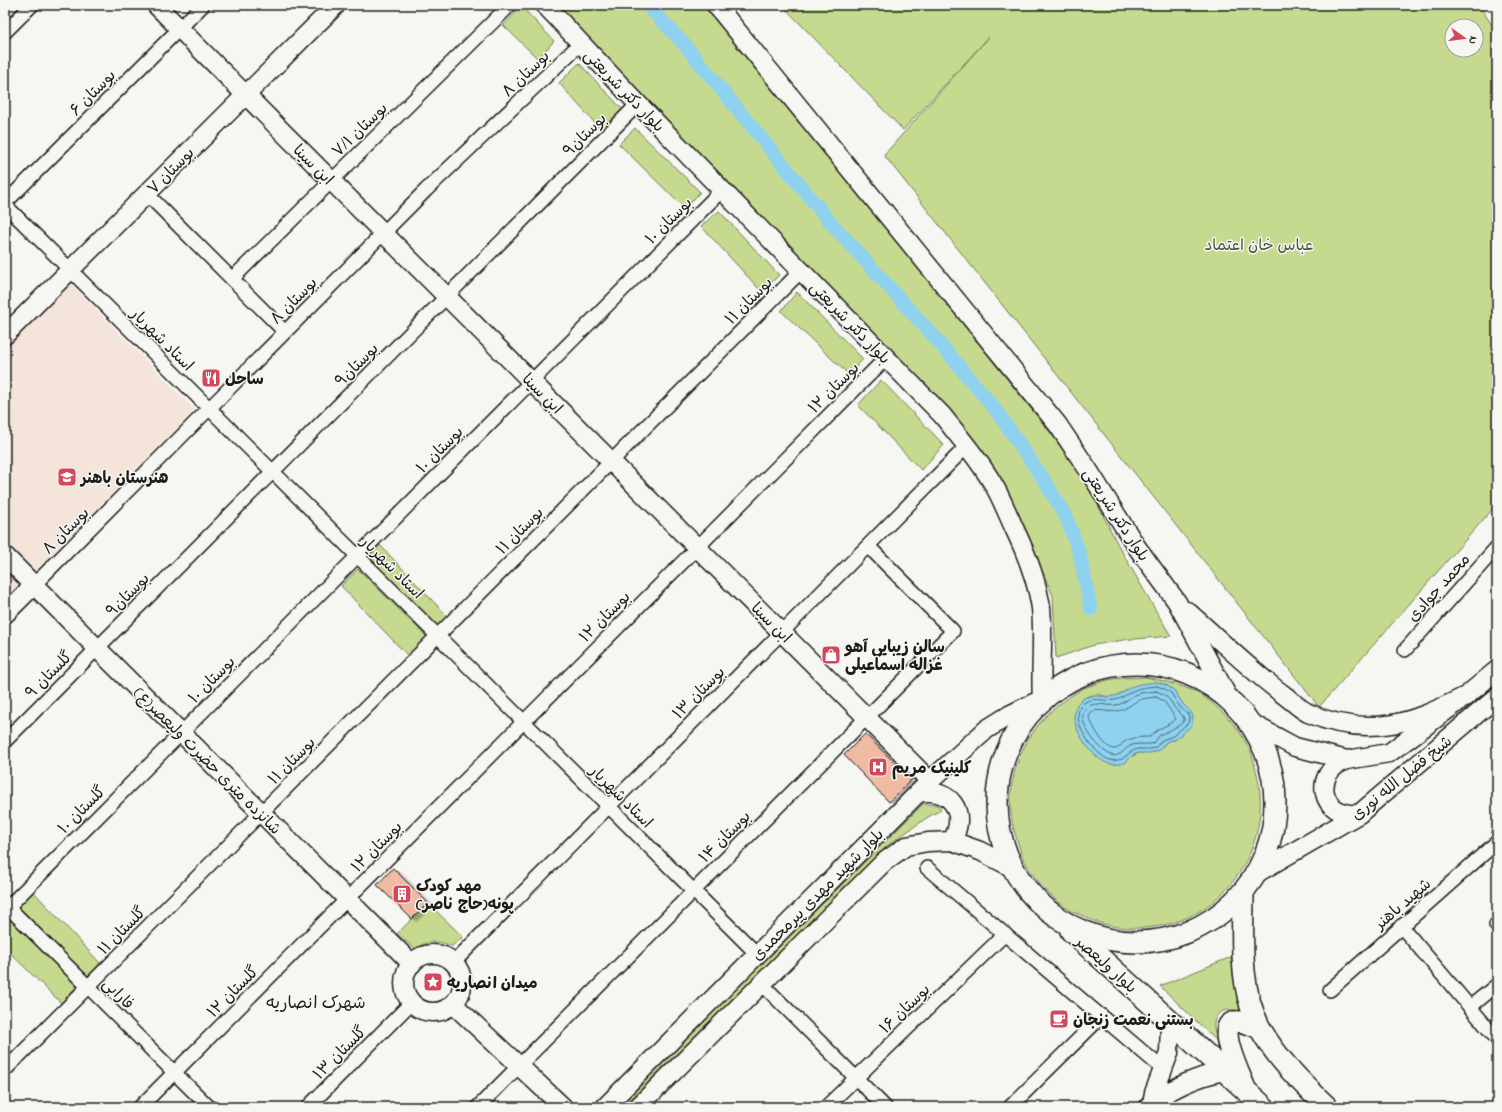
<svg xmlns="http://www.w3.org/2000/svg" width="1502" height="1112" font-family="'Indie Flower','Playpen Sans Arabic',sans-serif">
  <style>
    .built { fill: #f4e4da }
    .green { fill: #c5da8f; stroke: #707b56; fill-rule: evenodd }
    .water { fill: #8ed2f0; stroke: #60899b }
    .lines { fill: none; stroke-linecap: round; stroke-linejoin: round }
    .shore { stroke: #4a6571; stroke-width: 1 }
    .canal { stroke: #8ed2f0; stroke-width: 14 }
    .building { fill: #f0baa3; stroke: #1c1c1c; filter: url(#shadow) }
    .street-casing { stroke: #1c1c1c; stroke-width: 16 }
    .secondary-casing { stroke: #1c1c1c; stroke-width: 21 }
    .primary-casing { stroke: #1c1c1c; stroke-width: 24 }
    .street { stroke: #f6f6f2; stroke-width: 13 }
    .secondary { stroke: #f6f6f2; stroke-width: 18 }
    .primary { stroke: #f6f6f2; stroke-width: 21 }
    .labels { text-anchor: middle; stroke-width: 3; stroke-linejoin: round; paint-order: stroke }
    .street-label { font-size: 16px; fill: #1c1c1c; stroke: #f6f6f2 }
    .park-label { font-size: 16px; fill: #4f553e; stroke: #f6f6f2 }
    .poi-label { font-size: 16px; font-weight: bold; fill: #1c1c1c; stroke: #f6f6f2; text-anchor: start }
    .neighbourhood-label { font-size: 17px; fill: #1c1c1c; stroke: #f6f6f2 }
  </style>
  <defs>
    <filter id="shadow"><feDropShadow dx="4.5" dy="2.5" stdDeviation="1" flood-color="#0004"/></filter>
  </defs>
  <rect width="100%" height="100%" fill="#f6f6f2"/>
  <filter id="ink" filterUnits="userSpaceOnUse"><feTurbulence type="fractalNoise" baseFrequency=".025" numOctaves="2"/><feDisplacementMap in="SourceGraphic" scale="8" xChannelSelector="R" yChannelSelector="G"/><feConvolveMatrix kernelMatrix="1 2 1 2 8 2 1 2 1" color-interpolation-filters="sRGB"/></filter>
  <g filter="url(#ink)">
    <g class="built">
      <path d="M68,281L195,410L33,573L5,545V346Z"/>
      <path d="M5,566L23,584L5,602Z"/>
    </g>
    <g class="green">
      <path d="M558,5H703L769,82L1052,435L1087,483L1117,543L1149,599L1171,636L1123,640L1094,645L1056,658L1053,596L1024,528L1005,487L979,446L936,396L856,316L626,77Z"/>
      <path d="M782,5H1479L1497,33V504L1319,707L884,155L989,37L903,130ZM1452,26H1476V50H1452Z"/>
      <path d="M522,7L554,41L538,59L503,25Z"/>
      <path d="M579,63L623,110L601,130L559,83Z"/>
      <path d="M635,128L700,192L685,209L619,144Z"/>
      <path d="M719,211L779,275L762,292L701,226Z"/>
      <path d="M797,292L863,359L849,375L781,311Z"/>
      <path d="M881,380L944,445L921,470L858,405Z"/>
      <path d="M380,545L447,616L435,629L366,559Z"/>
      <path d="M358,569L428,638L409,657L341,586Z"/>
      <path d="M1146,677C1167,682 1190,686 1208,700C1225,713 1240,729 1249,748C1251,752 1253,758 1254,763C1279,840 1227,923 1144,928C1123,929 1102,926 1083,916C1077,913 1070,911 1065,907C1049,896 1030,874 1022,856C1020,850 1018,843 1016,837C999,786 1023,727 1067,699C1072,695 1078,691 1084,688C1093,685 1104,680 1114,679C1124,677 1135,678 1146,677ZM1157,682L1166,685L1174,690L1183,704L1191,712L1185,731L1175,740H1170L1165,743L1162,747L1155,752L1138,753L1129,758L1074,719C1075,704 1084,693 1100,695C1106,696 1110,698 1116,696C1121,694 1125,690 1130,689C1139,686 1148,684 1157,682Z"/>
      <path d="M923,804L938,805L941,810L928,817L888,845L623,1107H617Z"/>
      <path d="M32,890L100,963L88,976L18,906Z"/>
      <path d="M428,903L463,937L452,946C439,941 426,940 415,949L397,934Z"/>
      <path d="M9,918L77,986L61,1003L5,948V921Z"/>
      <path d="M1231,957L1240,1011C1227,1008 1213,1010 1214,1028C1214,1033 1219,1040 1221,1045L1160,986Z"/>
    </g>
    <path class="water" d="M1157,682L1166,685L1174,690L1183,704L1191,712L1193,716L1192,725L1175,740H1170L1165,743L1159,750L1150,753H1138L1133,755L1125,763C1120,764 1115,765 1110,764C1091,760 1061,717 1081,700C1092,692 1103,699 1114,696C1122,695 1126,689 1133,686C1141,683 1150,683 1157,682Z"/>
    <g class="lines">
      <g class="shore">
        <path d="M1157,686L1165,689L1171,693L1180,707L1188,714L1189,717L1188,723L1173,736L1162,740L1156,747L1150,749H1137L1131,752L1122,759C1119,760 1114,761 1110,760C1094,755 1066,717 1084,703C1093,696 1104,702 1114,700C1122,699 1126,694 1133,691C1140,687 1149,687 1157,686Z"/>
        <path d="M1156,691C1165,694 1170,699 1174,707C1176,711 1183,714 1184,719C1185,725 1164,732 1159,736C1157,738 1156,741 1154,743C1146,746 1138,742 1130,746C1123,750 1120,758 1111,755C1099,750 1074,720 1086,708C1094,700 1107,707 1116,705C1124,704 1128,698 1135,695C1141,692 1149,692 1156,691Z"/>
        <path d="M1156,697L1164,701L1176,719C1168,726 1157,728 1150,737C1141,737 1131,737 1123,743C1121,745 1118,748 1116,749C1105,751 1092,725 1089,717L1091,712C1099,708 1108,713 1117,711C1125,710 1130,705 1137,701C1142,698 1150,698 1156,697Z"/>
      </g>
      <path class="canal" d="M647,5L684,44L831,223L937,340L995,409L1046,483L1067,519L1079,552L1091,609"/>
    </g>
    <g class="building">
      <path d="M865,734L912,779L889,802L844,755Z"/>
      <path d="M393,868L428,903L412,919L377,885Z"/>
    </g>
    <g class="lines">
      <g class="street-casing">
        <g id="street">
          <path d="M5,32L32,5"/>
          <path d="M147,194L285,332"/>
          <path d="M5,203L203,5"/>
          <path d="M5,205L757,954"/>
          <path d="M232,279L510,5"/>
          <path d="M34,585L426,190L581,43"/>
          <path d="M1405,650L1497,547"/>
          <path d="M5,741L638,104"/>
          <path d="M927,868L1163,1069"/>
          <path d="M5,904L209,1107"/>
          <path d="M5,910L722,190"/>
          <path d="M1496,925L1497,926"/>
          <path d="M1401,926L1497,1039"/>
          <path d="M453,963L967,446"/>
          <path d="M762,984L885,1107"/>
          <path d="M1330,990L1497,842"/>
          <path d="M1470,1007L1497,985"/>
          <path d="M5,1070L801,271"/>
          <path d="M140,1107L886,358"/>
          <path d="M308,1107L411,1003"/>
          <path d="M478,1107L953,631L868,546"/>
          <path d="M826,1107L1005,934"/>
          <path d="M1010,1107L1102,1016"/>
        </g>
      </g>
      <g class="secondary-casing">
        <g id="secondary">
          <path d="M156,5L930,781"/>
          <path d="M545,5L638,104L942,415C961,439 981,462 996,489C1003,502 1009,517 1015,530C1027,555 1037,581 1041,608C1044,638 1040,669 1042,699L1011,714L987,729L930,781L605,1107"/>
          <path d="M716,5L1058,425L1089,471L1136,546L1177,602L1229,699"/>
          <path d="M5,335L336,5"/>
          <path d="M5,556L412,964"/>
          <path d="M1187,611C1219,639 1250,670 1284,695C1292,701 1300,709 1308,713C1335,725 1363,729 1392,724C1418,720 1442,707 1466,696"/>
          <path d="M5,614L34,585"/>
          <path d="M1251,723L1295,747L1347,760L1389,753L1466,696L1497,670"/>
          <path d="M1347,760C1311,772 1320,818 1359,814"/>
          <path d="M918,793C951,787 968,812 952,841"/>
          <path d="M1257,873L1359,814L1497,697"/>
          <circle cx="433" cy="983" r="29"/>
          <path d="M453,1004L563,1107"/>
          <path d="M1152,1103L1154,1093L1169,1053L1170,1021"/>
          <path d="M638,1107L884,862L906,846L928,842L952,841L980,851L1011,867"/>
          <path d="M1148,1107C1167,1089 1199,1076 1224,1071"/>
        </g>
      </g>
      <g class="primary-casing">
        <g id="primary">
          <circle cx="1136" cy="803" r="139"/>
          <path d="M1243,893C1243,936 1238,988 1260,1028C1276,1058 1302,1083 1327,1107"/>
          <path d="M1071,931L1264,1107"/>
          <path d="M1244,1086C1235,1064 1204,1002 1259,1028"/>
        </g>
      </g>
      <use href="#street" class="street"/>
      <use href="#secondary" class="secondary"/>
      <use href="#primary" class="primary"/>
    </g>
  </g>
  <defs>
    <g id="restaurant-square" transform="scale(1)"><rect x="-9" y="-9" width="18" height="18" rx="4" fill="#d1495b" stroke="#f6f6f2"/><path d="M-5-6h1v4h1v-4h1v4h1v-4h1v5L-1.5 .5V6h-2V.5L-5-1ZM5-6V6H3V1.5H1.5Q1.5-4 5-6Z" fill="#fff"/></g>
    <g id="school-square" transform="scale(1)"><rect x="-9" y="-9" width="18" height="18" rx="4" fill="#d1495b" stroke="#f6f6f2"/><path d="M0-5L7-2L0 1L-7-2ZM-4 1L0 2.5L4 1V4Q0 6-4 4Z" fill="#fff"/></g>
    <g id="shop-square" transform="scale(1)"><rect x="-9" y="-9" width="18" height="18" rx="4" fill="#d1495b" stroke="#f6f6f2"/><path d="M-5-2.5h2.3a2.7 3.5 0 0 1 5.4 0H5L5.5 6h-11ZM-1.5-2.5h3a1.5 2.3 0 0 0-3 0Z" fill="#fff"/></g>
    <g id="hospital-square" transform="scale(1)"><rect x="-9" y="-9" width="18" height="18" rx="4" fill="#d1495b" stroke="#f6f6f2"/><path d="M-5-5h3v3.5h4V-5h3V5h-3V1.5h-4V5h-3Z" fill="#fff"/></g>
    <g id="building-square" transform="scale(1)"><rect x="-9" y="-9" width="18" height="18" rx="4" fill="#d1495b" stroke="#f6f6f2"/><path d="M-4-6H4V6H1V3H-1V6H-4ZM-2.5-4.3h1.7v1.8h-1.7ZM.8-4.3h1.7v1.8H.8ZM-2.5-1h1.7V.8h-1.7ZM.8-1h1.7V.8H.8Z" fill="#fff"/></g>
    <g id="sight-square" transform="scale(1)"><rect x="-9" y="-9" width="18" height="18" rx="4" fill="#d1495b" stroke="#f6f6f2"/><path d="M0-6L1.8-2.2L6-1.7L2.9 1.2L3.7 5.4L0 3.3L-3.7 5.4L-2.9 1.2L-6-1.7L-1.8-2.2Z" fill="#fff"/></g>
    <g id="cafe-square" transform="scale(1)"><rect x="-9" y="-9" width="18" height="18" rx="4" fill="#d1495b" stroke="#f6f6f2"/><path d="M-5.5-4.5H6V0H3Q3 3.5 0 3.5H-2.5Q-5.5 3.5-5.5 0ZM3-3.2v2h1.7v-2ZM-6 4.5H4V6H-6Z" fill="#fff"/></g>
  </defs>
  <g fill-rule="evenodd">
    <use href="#restaurant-square" x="211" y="378"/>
    <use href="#school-square" x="67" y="477"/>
    <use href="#shop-square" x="831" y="655"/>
    <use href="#hospital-square" x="878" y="767"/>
    <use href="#building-square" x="402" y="894"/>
    <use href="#sight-square" x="433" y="982"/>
    <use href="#cafe-square" x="1059" y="1019"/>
  </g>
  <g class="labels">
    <g class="street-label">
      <text transform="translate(525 73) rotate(-44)" y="6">بوستان ۸</text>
      <text transform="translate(625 90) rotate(46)" y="6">بلوار دکتر شریعتی</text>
      <text transform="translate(92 92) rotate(-45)" y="6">بوستان ۶</text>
      <text transform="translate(359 129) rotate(-44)" y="6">بوستان ۷/۱</text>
      <text transform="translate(584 134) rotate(-45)" y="6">بوستان۹</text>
      <text transform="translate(314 164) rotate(45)" y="6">ابن سینا</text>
      <text transform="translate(170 170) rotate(-45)" y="6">بوستان ۷</text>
      <text transform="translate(668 220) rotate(-45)" y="6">بوستان ۱۰</text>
      <text transform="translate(293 300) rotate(-45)" y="6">بوستان ۸</text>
      <text transform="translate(748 300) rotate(-45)" y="6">بوستان ۱۱</text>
      <text transform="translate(851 322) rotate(46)" y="6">بلوار دکتر شریعتی</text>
      <text transform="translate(163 339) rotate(45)" y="6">استاد شهریار</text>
      <text transform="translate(356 364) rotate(-45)" y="6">بوستان۹</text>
      <text transform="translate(833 387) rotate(-45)" y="6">بوستان ۱۲</text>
      <text transform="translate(543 393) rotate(45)" y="6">ابن سینا</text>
      <text transform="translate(439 449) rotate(-45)" y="6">بوستان ۱۰</text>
      <text transform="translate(1117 514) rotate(57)" y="6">بلوار دکتر شریعتی</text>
      <text transform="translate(65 530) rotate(-45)" y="6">بوستان ۸</text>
      <text transform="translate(519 530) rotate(-45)" y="6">بوستان ۱۱</text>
      <text transform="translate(393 567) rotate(45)" y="6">استاد شهریار</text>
      <text transform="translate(1438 587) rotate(-48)" y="6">محمد جوادی</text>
      <text transform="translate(127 594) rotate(-45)" y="6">بوستان۹</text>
      <text transform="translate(604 616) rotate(-45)" y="6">بوستان ۱۲</text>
      <text transform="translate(772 622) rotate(45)" y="6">ابن سینا</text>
      <text transform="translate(48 674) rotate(-45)" y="6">گلستان ۹</text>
      <text transform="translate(211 679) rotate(-45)" y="6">بوستان ۱۰</text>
      <text transform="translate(698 692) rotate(-45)" y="6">بوستان ۱۳</text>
      <text transform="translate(208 760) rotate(45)" y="6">شانزده متری حضرت ولیعصر(ع)</text>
      <text transform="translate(291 760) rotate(-45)" y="6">بوستان ۱۱</text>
      <text transform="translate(1401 777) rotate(-39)" y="6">شیخ فضل الله نوری</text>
      <text transform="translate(622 796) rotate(45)" y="6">استاد شهریار</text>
      <text transform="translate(81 809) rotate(-45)" y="6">گلستان ۱۰</text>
      <text transform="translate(724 836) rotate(-45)" y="6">بوستان ۱۴</text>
      <text transform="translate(376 846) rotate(-45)" y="6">بوستان ۱۲</text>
      <text transform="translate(817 894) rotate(-45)" y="6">بلوار شهید مهدی پیرمحمدی</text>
      <text transform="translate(1402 903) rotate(-41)" y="6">شهید باهنر</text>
      <text transform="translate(121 930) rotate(-45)" y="6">گلستان ۱۱</text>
      <text transform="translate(1107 964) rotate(42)" y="6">بلوار ولیعصر</text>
      <text transform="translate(232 991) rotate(-45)" y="6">گلستان ۱۲</text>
      <text transform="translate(119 993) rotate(45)" y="6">فارابی</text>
      <text transform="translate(904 1008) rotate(-44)" y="6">بوستان ۱۶</text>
      <text transform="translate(339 1052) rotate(-45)" y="6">گلستان ۱۳</text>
    </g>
    <g class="park-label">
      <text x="1259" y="250">عباس خان اعتماد</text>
    </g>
    <g class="poi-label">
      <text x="225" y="384">ساحل</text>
      <text x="81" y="483">هنرستان باهنر</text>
      <text x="845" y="652">سالن زیبایی آهو<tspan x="845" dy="18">غزاله اسماعیلی</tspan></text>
      <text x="892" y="773">کلینیک مریم</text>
      <text x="416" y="891">مهد کودک<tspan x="416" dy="18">پونه(حاج ناصر)</tspan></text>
      <text x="447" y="988">میدان انصاریه</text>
      <text x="1073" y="1025">بستنی نعمت زنجان</text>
    </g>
    <g class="neighbourhood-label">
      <text x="316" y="1008">شهرک انصاریه</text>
    </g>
  </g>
  <rect width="1502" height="1112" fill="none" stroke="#f6f6f2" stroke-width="20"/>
  <rect x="10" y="10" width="1482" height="1092" fill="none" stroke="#1c1c1c" stroke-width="1.5" filter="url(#ink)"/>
  <g transform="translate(1464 38) rotate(104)"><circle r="19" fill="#f6f6f2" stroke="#9f9f9c"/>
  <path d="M0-3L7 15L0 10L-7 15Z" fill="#d1495b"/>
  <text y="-6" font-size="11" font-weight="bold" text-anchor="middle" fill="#1c1c1c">N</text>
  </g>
</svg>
